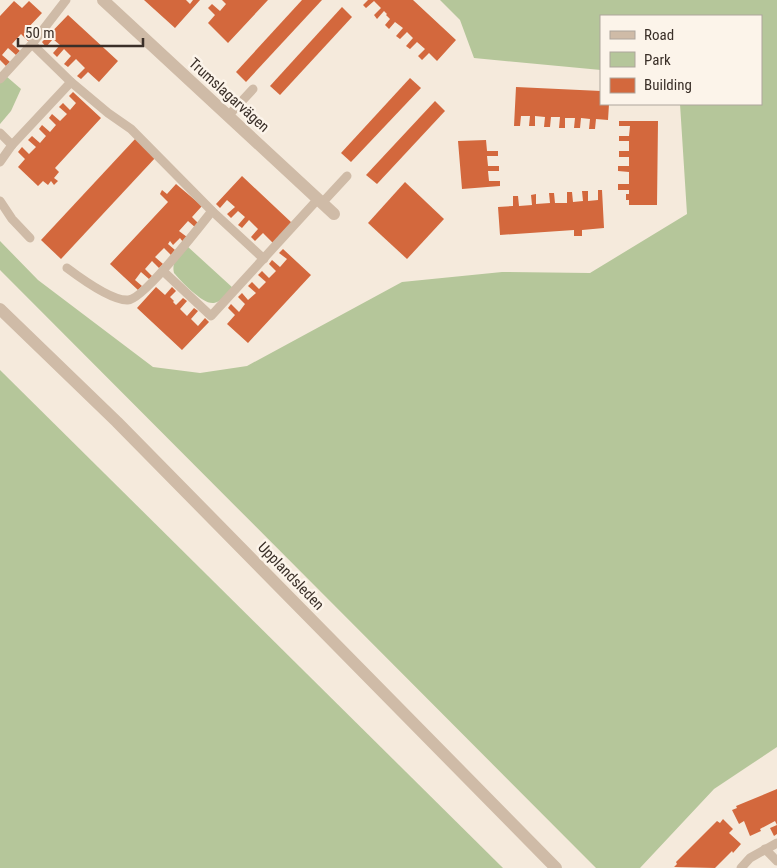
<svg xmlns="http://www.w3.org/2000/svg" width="777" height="868" font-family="'Roboto Condensed',sans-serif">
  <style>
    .green { fill: #b5c69a }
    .building { fill: #d3683d }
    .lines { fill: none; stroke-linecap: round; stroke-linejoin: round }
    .service { stroke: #cfbba7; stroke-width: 9 }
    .minor { stroke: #cfbba7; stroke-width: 12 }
    .tertiary { stroke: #cfbba7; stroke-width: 12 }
    .labels { text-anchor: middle; stroke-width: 5; stroke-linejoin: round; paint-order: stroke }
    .street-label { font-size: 15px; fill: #3a2f28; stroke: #fcf4ea }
  </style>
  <rect width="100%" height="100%" fill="#f5eadc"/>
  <g class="green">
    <path d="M440,0H777V747L714,789L640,868H596L0,270V241L38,280L153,367L200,373L247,366L402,282L502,272L590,273L687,214L680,104H761V16H601V70L474,58L460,20Z"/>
    <path d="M6,76L21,89L11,111L0,124V82Z"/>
    <path d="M187,246L233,288C228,293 221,302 214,303C203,305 181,281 174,273C171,261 180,255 187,246Z"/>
    <path d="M0,370L503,868H0Z"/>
  </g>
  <g class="building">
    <path d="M144,0H186L190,4L193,0H200L175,28Z"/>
    <path d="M222,0H268L228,43L208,23L215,15L208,8L212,4L220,11L226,4Z"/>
    <path d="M302,0H322L246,82L236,72Z"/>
    <path d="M368,0H413L456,40L437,61L429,53L422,60L418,56L425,49L417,42L410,49L406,46L413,38L407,32L400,39L396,36L403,28L395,22L389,29L385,25L390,19L386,15L387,14L384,11L377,19L374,15L381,8L374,1L366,8L363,5Z"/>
    <path d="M14,1L22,8L29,1L42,13L25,31L32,37L28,41L21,34L12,44L20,51L16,55L8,48L2,55L10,62L6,66L0,60V16Z"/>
    <path d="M342,7L352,17L280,95L270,86Z"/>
    <path d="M68,15L118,61L99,82L88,72L81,79L77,76L85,68L76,59L68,67L64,64L71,56L64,49L57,57L53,53L60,45L53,39L46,47L42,42Z"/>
    <path d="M410,78L421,88L351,162L341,153Z"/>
    <path d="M516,87L601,91V104H609L608,120L596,119L595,129H589L590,119L581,118L580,128H574L575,118H565V128H559L560,117H551L550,127H544L545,117L535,116V126H529L530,116H521L520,126H514Z"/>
    <path d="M73,92L101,118L55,168L59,172L54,178L58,181L54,185L51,181L48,185L43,181L38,186L18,167L25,159L18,152L22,147L29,154L36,147L28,140L32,136L40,143L46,136L39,129L42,125L50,132L56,125L49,118L52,114L60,121L67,114L59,107L63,103L70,110L76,103L69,96Z"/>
    <path d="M435,101L445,111L377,184L366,175Z"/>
    <path d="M619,121H658L657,205H629V200H626V194H629V190H618V184H629V172L618,171V166H629V157H619V151H629V141H619V136H629L630,126H619Z"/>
    <path d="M136,138L156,157L61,259L41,240Z"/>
    <path d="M486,140L487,151H498V156H487L488,166H499V171H488L489,181H500V186L462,189L458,141Z"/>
    <path d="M242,176L292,223L273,243L263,233L255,241L251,237L258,229L249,220L242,228L238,225L245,217L238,211L231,218L227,214L235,207L227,200L220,208L216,204Z"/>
    <path d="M405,182L444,219L407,259L368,223Z"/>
    <path d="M176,184L202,206L192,217L199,224L196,228L188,221L179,231L187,237L183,242L180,238L173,245L170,241L168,244L175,250L171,255L164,248L155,257L163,264L159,268L152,261L145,269L152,276L149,279L141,272L135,280L142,286L138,290L110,264L168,202L160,194L162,190L167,194Z"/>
    <path d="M598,190H602L604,228L582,230V236H574V230L500,235L498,207L513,206V196H518L519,206L532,205L531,195L536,194V204L550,203L549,193H554L555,203H567V192H572L573,202L583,201L582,191H588V201L598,200Z"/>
    <path d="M283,249L311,275L248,343L227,324L235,315L228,308L231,304L239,312L245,304L238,297L242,293L248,300L256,293L248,286L252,282L259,289L266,282L258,275L262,271L269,278L276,271L269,264L272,260L280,267L287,259L279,253Z"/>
    <path d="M156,287L165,295L172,287L176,291L170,297L174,301L173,302L176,305L183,298L187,301L180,309L187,316L194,308L198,311L191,319L198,326L205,318L209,322L182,350L137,308Z"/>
    <path d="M777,789V834L774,836L770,828L777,825L775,821L760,829L761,831L750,836L744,821L739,824L732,810L737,808L736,806Z"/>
    <path d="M723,819L733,829L729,833L741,844L733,853L732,851L715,868L674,867L677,864L676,862L717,821L720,823Z"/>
  </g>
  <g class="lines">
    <g class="service">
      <path d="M32,44L71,82L108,113L131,129L212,211L264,259"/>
      <path d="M0,79L32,44L66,0"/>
      <path d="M228,116L253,89"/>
      <path d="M0,133L12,145"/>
      <path d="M0,162L12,145L71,82"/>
      <path d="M0,201L12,219L30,238"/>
      <path d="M322,203L347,176"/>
      <path d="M67,268C79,277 112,301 128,300C143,300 200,226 212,211"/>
      <path d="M163,271L211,316L318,199"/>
      <path d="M765,849L777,861"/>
      <path d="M741,868L750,858L777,843"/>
    </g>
    <path class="minor" d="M103,0L334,214"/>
    <path class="tertiary" d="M0,309L117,422L556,868"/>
  </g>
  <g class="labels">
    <g class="street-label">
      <text transform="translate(229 95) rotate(42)" y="5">Trumslagarvägen</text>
      <text transform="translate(291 576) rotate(46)" y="5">Upplandsleden</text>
    </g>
  </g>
  <rect x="600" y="15" width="162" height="90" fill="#fcf4ea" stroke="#aea59c"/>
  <rect x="610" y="31" width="25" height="8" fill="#cfbba7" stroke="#aea59c"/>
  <text x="644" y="40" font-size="15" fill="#3a2f28">Road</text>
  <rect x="610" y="52" width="25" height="15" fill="#b5c69a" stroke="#aea59c"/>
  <text x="644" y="65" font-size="15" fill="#3a2f28">Park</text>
  <rect x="610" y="78" width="25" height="15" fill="#d3683d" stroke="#aea59c"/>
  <text x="644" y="90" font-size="15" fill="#3a2f28">Building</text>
  <path d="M18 38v8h125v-8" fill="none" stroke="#3a2f28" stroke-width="2.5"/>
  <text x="25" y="38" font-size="15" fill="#3a2f28" stroke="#fcf4ea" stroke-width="4" paint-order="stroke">50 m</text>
</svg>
